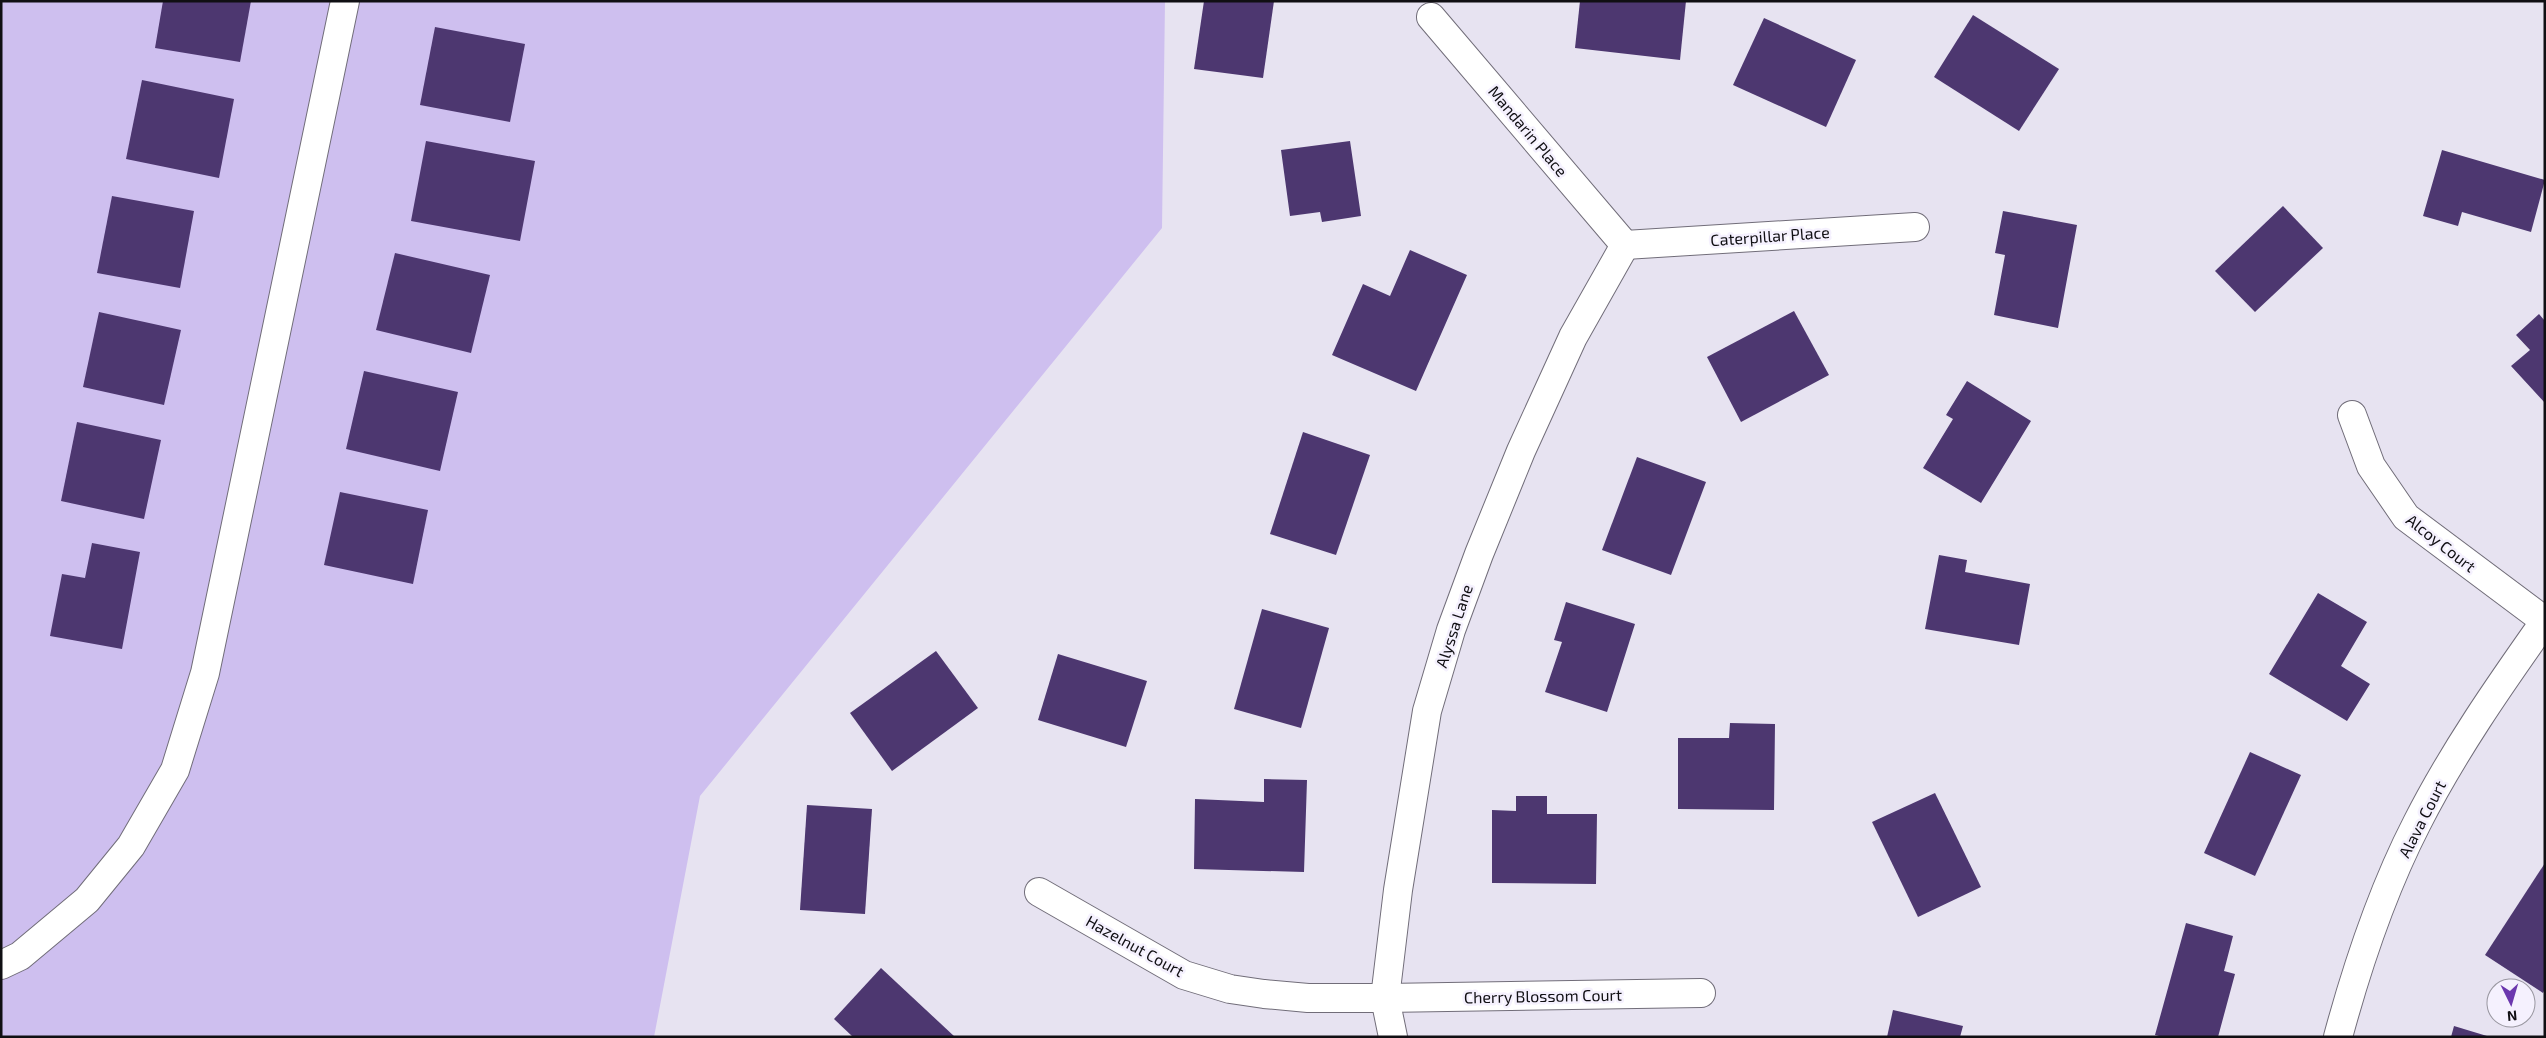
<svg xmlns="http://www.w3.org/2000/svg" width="2546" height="1038" font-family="'Exo 2',sans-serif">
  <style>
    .green { fill: #cebfef }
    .building { fill: #4d3770 }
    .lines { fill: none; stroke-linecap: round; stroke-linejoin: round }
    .minor-casing { stroke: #716d79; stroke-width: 30 }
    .minor { stroke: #fff; stroke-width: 28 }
    .labels { text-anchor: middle; stroke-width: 5; stroke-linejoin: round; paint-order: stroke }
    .street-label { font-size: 16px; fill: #100f13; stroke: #f5f1fe }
  </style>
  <rect width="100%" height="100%" fill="#e7e3f1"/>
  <path class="green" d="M3,1H1165L1162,228L700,796L654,1037H1V4Z"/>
  <g class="building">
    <path d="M163,1H251L240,62L155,48Z"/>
    <path d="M1204,1H1274L1263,78L1194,69Z"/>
    <path d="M1580,1H1686L1680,60L1575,48Z"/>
    <path d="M1973,15L2059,69L2019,131L1934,77Z"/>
    <path d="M1764,18L1856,60L1826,127L1733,85Z"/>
    <path d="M435,27L525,44L510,122L420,105Z"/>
    <path d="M142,80L234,99L219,178L126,159Z"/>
    <path d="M426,141L535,161L520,241L411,221Z"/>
    <path d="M1350,141L1361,216L1322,222L1320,212L1290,216L1281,150Z"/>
    <path d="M2442,150L2545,180L2531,232L2462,212L2458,226L2423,216Z"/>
    <path d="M112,196L194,211L180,288L97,273Z"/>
    <path d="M2283,206L2323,248L2255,312L2215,271Z"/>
    <path d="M2003,211L2077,225L2058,328L1994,315L2005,255L1995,253Z"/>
    <path d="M1410,250L1467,275L1416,391L1332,355L1363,284L1390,296Z"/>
    <path d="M395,253L490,275L471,353L376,330Z"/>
    <path d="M1794,311L1829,375L1741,422L1707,357Z"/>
    <path d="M99,312L181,330L164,405L83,387Z"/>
    <path d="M2539,314L2545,321V403L2511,366L2530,350L2516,335Z"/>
    <path d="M364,371L458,392L440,471L346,449Z"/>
    <path d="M1967,381L2031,421L1981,503L1923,468L1953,419L1946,415Z"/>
    <path d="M77,422L161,440L144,519L61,501Z"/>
    <path d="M1303,432L1370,455L1336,555L1270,534Z"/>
    <path d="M1637,457L1706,482L1671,575L1602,550Z"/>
    <path d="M340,492L428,510L413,584L324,565Z"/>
    <path d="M92,543L140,552L122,649L50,636L62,574L85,578Z"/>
    <path d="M1939,555L1967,560L1965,572L2030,584L2019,645L1925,629Z"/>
    <path d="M2318,593L2367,622L2341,666L2370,684L2347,721L2269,674Z"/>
    <path d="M1566,602L1635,624L1607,712L1545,692L1562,642L1554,640Z"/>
    <path d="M1262,609L1329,628L1301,728L1234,709Z"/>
    <path d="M936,651L978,708L892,771L850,713Z"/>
    <path d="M1058,654L1147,681L1126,747L1038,720Z"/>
    <path d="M1730,723L1775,724L1774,810L1678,809V738H1729Z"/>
    <path d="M2250,752L2301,775L2255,876L2204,853Z"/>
    <path d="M1264,779L1307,780L1304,872L1194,869L1195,799L1264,802Z"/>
    <path d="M1935,793L1981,887L1918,917L1872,822Z"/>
    <path d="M1516,796H1547V814H1597L1596,884L1492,883V810L1516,811Z"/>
    <path d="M807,805L872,809L865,914L800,910Z"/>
    <path d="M2545,863V989L2543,993L2485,955Z"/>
    <path d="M2186,923L2233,936L2224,971L2235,974L2218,1037H2163L2155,1035Z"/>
    <path d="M881,968L955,1037H853L834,1019Z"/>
    <path d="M1893,1010L1963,1026L1960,1037H1887Z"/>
    <path d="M2454,1026L2487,1036V1037H2451Z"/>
  </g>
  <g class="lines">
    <g class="minor-casing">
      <g id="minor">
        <path d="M1431,17L1625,245"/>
        <path d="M1625,245L1915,227"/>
        <path d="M2352,415L2371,466L2406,517L2545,621"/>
        <path d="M1039,892L1184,975L1230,989L1264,994L1308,998H1385L1701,993"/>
        <path d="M1,965L20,956L87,900L131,846L175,770L205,673L345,1"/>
        <path d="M1393,1037L1385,998L1398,890L1427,711L1451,630L1479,554L1521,451L1573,337L1625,245"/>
        <path d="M2338,1037C2358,963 2382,891 2417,823C2453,752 2499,686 2545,621"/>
      </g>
    </g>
    <use href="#minor" class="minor"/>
  </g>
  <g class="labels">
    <g class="street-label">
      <text transform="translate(1528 131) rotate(50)" y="6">Mandarin Place</text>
      <text transform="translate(1770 236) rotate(-4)" y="6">Caterpillar Place</text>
      <text transform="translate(2441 543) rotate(38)" y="6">Alcoy Court</text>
      <text transform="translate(1454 626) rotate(-72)" y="6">Alyssa Lane</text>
      <text transform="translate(2422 819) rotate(-63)" y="6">Alava Court</text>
      <text transform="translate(1135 946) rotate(29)" y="6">Hazelnut Court</text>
      <text transform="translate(1543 996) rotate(-1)" y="6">Cherry Blossom Court</text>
    </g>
  </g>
  <rect width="2546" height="1038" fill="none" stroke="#100f13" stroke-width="5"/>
  <g transform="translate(2511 1003) rotate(175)"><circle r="24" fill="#f5f1fe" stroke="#9997a0"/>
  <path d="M0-4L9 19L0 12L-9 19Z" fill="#6b37ae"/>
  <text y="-8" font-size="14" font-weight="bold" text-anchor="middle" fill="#100f13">N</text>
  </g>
</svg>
